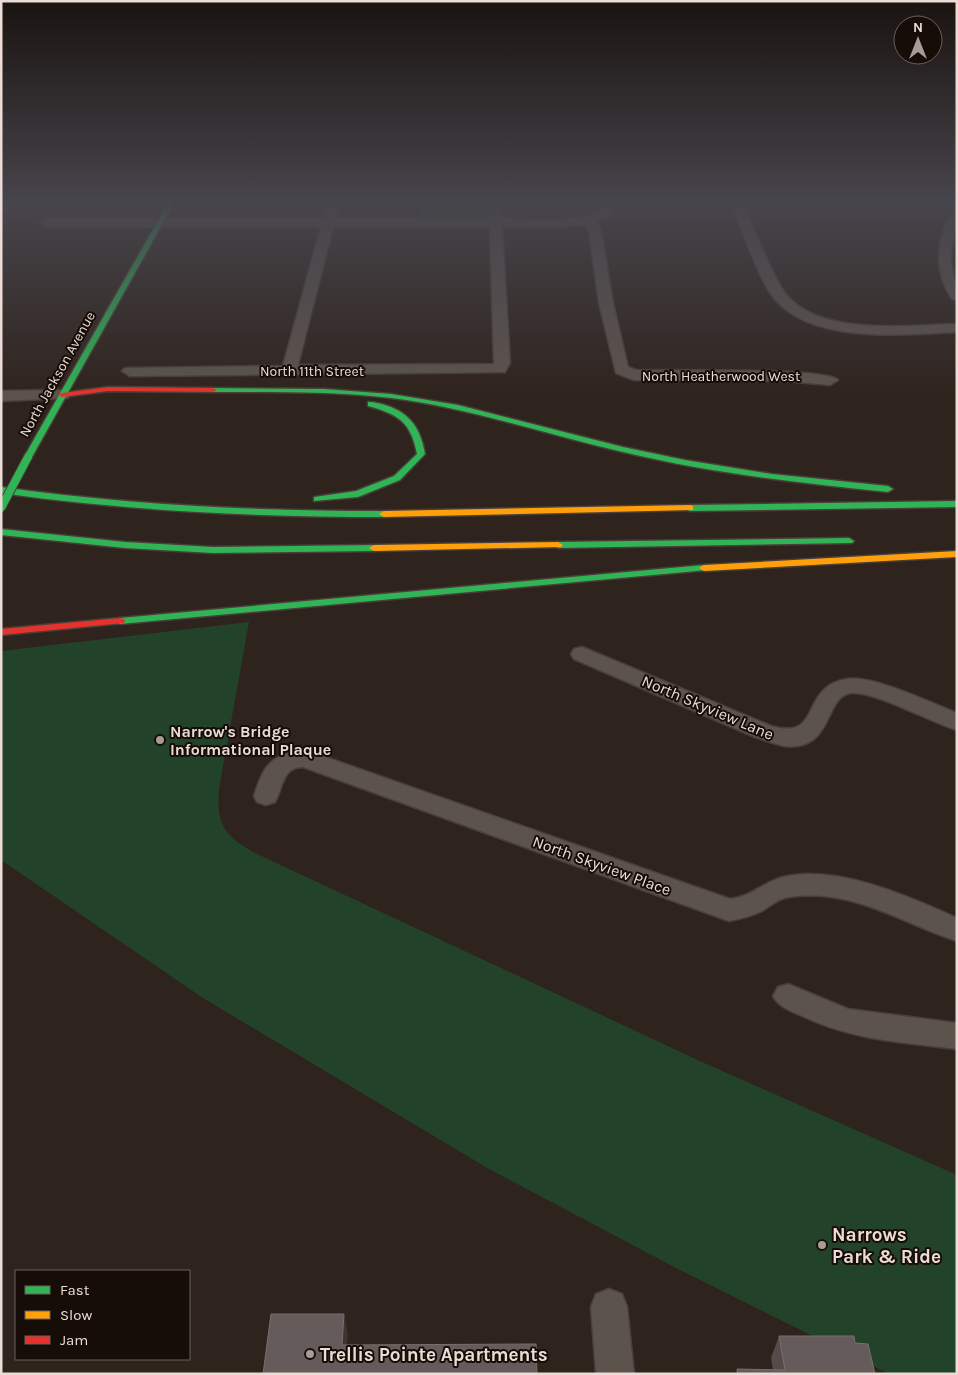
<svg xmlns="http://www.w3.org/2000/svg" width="958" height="1375" font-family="Karla,sans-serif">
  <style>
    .green { fill: #22432a }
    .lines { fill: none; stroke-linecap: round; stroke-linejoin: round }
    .street-casing { stroke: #493e3a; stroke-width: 3 }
    .fast-casing { stroke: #493e3a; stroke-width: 3 }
    .slow-casing { stroke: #493e3a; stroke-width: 3 }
    .jam-casing { stroke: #493e3a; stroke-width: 3 }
    .street { fill: #5c534d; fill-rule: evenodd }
    .fast { fill: #30b455; fill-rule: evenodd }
    .slow { fill: #ff9f0a; fill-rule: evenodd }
    .jam { fill: #e5322d; fill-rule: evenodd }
    .fast-bridge-casing { stroke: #493e3a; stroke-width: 10; stroke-linecap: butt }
    .fast-bridge { stroke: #30b455; stroke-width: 8 }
    .wall { fill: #554b4b }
    .shaded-wall { fill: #3f3433 }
    .building { fill: #655b5a; stroke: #7a6f6d }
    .poi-dot { fill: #a99b95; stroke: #170d08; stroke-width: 2 }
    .labels { text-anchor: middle; stroke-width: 4; stroke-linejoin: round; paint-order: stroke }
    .far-street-label { font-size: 14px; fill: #ebdcd5; stroke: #170d08 }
    .street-label { font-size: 16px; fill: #ebdcd5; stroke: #170d08 }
    .poi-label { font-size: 16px; font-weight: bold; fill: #ebdcd5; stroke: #170d08; text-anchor: start }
    .near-poi-label { font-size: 19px; font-weight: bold; fill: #ebdcd5; stroke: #170d08; text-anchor: start }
  </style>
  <rect width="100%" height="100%" fill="#2f231d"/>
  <g class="green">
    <path d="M421,204H487L488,218L419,220Z"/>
    <path d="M249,622L219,789C216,824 224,836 255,853L702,1062L957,1175V1374H889L676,1268L489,1169L203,998L1,860V651Z"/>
  </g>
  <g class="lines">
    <g class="street-casing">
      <g id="street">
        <path d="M1,203H12L5,212L1,213Z"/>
        <path d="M327,203H339L335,219H490L489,203H501L502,219C529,219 557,222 584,217C601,213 606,203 623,203L609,216L596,221L601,231L613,303L628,367L636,370C662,371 829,367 838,380L830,385L786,381L634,380L616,373L599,303L589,231L585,224L557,227H502L510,363L505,372L130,376L122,371L125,368L283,366L321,227H46L40,223L46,219H323ZM333,227H490L494,364L298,365Z"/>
        <path d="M731,203H743C755,231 766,261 781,287C810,338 908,325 957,324V332C901,334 803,346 769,291C754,267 743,230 731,203Z"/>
        <path d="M957,211C957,227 951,241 951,256C951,271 957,285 957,300L952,299C934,272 935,239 953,212Z"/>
        <path d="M62,390L68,392L70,395L68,398L1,401V391Z"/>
        <path d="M582,647L771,726C824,741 798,687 847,679C873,675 931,703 957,713V730C930,722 875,691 851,693C824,696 834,752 784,746C775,744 764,740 755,737L574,659L571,654L574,649Z"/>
        <path d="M296,751L314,753L730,899C748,898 764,882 783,877C836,864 908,896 957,918V941C899,922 853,888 789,897C779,898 770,906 762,911C752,916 740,919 729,921L303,767C282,767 283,788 275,802L266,805L257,802L254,796C262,770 268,757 296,751Z"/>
        <path d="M788,984L848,1009L957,1023V1049C901,1042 851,1040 800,1015C789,1010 779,1007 773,996L778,987Z"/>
        <path d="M609,1289L622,1294L627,1307L634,1374H596L591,1307L596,1294Z"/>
      </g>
    </g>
    <g class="fast-casing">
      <g id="fast">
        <path d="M168,203H174L32,457L31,459H25L24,457Z"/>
        <path d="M210,388L324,389L391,394L458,405L623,447L685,460L772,474L888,486L893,489L888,492C799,483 710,473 623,452C545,434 470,408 391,398C332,391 272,392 213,392L209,390Z"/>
        <path d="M368,402C375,402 382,404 388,406C411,414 421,430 425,454L400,480L358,497L314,501V497L356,491L394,476L417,454C411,422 398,414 368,406Z"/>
        <path d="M1,487C128,505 256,511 384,511L389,514L384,517C256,517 128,511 1,493Z"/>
        <path d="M957,501V507L690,511L685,508L690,505Z"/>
        <path d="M1,529L125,542L213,547L374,545L379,548L374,551L213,553L125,548L1,535Z"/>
        <path d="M849,538L854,541L852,543L558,548L553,545L558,542Z"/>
        <path d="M704,565L708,566L709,568L708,570L120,624L115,621L120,618Z"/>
      </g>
    </g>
    <g class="slow-casing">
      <g id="slow">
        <path d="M690,505L693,506V510L384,517L379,514L384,511Z"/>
        <path d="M558,542L563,545L561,547L374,551L369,548L374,545Z"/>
        <path d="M957,551V557L704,571L699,568L704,565Z"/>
      </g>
    </g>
    <g class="jam-casing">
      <g id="jam">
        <path d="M108,387L213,388L217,390L213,392L108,391L62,397L58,395L62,393Z"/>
        <path d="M120,618L124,619L125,621L124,623L1,635V629Z"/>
      </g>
    </g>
    <use href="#street" class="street"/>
    <use href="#fast" class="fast"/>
    <use href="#slow" class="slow"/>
    <use href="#jam" class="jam"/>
    <g class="fast-bridge-casing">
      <path id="fast-bridge" d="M1,508L28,457"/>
    </g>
    <use href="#fast-bridge" class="fast-bridge"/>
  </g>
  <path class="wall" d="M779,1336L855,1343L875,1374H736L737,1369L773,1370L771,1358Z"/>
  <path class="shaded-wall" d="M344,1314L348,1335L345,1366L342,1345Z"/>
  <g class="building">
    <path d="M271,1314H344L342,1345L536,1344L537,1374H263Z"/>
    <path d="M779,1336H854L855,1343L868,1344L875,1374H738L737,1369L785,1370Z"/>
  </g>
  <linearGradient id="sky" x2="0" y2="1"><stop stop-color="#1a1310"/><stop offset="0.51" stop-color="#47454c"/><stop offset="1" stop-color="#47454c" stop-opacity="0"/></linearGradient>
  <rect width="958" height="396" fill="url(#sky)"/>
  <g class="poi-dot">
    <circle cx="160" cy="740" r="5"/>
    <circle cx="822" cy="1245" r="5"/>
    <circle cx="310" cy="1354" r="5"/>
  </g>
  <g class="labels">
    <g class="far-street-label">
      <text x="312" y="376">North 11th Street</text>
      <text transform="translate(57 374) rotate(-61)" y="5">North Jackson Avenue</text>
      <text x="721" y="381">North Heatherwood West</text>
    </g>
    <g class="street-label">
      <text transform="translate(708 707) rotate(23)" y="6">North Skyview Lane</text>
      <text transform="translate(602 865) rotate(20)" y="6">North Skyview Place</text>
    </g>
    <g class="poi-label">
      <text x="170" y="737">Narrow's Bridge<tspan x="170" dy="18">Informational Plaque</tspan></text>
    </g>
    <g class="near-poi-label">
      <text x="832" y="1241">Narrows<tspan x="832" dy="22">Park &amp; Ride</tspan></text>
      <text x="320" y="1361">Trellis Pointe Apartments</text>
    </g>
  </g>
  <rect width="958" height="1375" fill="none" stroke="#ebdcd5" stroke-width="5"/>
  <rect x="15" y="1270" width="175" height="90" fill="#170d08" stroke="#6c605a"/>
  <rect x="25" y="1286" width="25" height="8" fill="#30b455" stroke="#6c605a"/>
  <text x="60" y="1295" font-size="15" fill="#ebdcd5">Fast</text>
  <rect x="25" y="1311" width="25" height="8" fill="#ff9f0a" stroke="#6c605a"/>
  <text x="60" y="1320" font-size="15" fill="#ebdcd5">Slow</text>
  <rect x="25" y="1336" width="25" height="8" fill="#e5322d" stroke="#6c605a"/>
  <text x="60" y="1345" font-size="15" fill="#ebdcd5">Jam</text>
  <g transform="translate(918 40)"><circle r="24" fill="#170d08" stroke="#6c605a"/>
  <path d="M0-4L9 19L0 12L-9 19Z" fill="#a99b95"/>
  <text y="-8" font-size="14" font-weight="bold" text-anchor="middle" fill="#ebdcd5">N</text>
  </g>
</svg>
